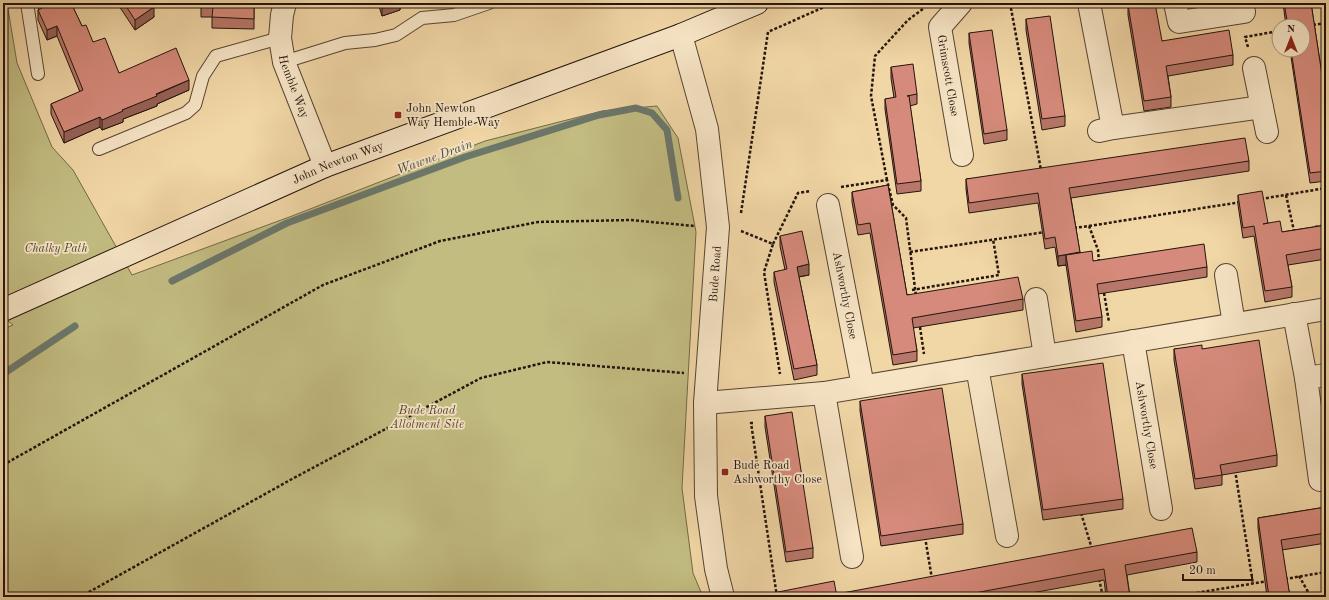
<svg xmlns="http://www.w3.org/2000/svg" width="1329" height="600" viewBox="0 0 1329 600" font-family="'Old Standard TT',serif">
<rect width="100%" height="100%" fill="#f1d6a6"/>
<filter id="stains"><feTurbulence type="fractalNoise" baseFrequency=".005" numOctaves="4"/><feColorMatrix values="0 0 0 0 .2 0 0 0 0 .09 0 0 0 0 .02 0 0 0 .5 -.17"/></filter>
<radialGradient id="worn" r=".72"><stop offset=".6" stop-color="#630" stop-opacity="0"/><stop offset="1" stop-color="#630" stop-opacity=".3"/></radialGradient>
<path fill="#c2bc81" stroke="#736847" d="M3 3H7L17 63 52 147 73 170 132 275 292 216 485 141 602 111 657 106 678 138 696 232 682 488 693 573 703 597H3V329L13 325 3 317Z"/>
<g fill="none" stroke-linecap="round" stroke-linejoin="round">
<g stroke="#6b776b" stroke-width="7">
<path d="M172 281 287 223 465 157 599 115 636 108 652 113 667 130 678 198"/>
<path d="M3 374 75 326"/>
</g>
<g stroke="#574433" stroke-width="14">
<g id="lane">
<path d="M27 3 38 74"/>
<path d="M284 62 345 43 375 40 396 35 422 18 454 15 489 3"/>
<path d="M99 149 186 113 195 105 203 76 216 56 280 38"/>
</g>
</g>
<g stroke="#574433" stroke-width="24">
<g id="street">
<path id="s1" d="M285 3 282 15 280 38 284 62 325 166"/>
<path id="s2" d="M961 3 940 27 962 155"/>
<path d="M1089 3 1113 128"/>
<path d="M1175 3 1179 22 1244 12 1242 3"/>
<path d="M681 35 707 129 718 227 705 403 706 496 716 569 723 597"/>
<path d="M1254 68 1267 132"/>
<path d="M1099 131 1113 128 1262 107"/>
<path id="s3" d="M828 205 863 386"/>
<path d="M1226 275 1234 324"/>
<path d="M1036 299 1045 356"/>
<path d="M1294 314 1306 378 1326 375"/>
<path id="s4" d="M1133 341 1161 509"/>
<path d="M977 367 1007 536"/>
<path d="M1306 378 1320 480"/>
<path d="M824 393 852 557"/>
<path d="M705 403 824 393 1326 309"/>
</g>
</g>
<g stroke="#24140d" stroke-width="24">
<g id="secondary">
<path id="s5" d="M3 310 325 166 681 35 757 3"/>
</g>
</g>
<g stroke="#24140d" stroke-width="2.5" stroke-dasharray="3 2" stroke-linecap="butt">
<path d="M1010 3 1041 170"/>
<path d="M1326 3V5"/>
<path d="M1313 25 1326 23"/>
<path d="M1248 47 1245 37 1279 31"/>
<path d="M887 180 871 96 875 56 908 20 923 9"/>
<path d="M841 187 887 180 893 205 906 218 916 296"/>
<path d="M1286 195 1294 231"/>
<path d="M1261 199 1326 188"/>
<path d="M741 213 768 32 833 3"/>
<path d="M1089 226 1241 202"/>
<path d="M1315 227 1326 225"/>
<path d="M1074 228 1089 226 1098 250 1099 262"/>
<path d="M741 231 773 244 764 272 780 374"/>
<path d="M773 244 798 193 811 191"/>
<path d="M910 252 1045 232"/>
<path d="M912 290 999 275 993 239"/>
<path d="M1104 293 1109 322"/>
<path d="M920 327 924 354"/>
<path d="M753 423H751L777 597"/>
<path d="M3 465 323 285 440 241 538 222 630 220 695 226"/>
<path d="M1235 470 1253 584"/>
<path d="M1081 513 1092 549"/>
<path d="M925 537 932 579"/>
<path d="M1299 576 1311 597"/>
<path d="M1099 579 1103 597"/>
<path d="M1285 579 1326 572"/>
<path d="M80 597 292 479 481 378 547 362 684 373"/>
<path d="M1172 597 1268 581"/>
</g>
<use href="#lane" stroke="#f6e4c5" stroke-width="12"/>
<use href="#street" stroke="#f6e4c5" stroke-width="22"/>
<use href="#secondary" stroke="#f6e4c5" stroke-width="22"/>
</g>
<g fill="#b8776a" stroke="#24140d">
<path d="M36 3H71L82 26 93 42 119 73 189 90 157 104V106L123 119V122L102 130 100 127 64 143 51 114V104L80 92 57 36 47 40 38 20V10H39Z"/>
<path d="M117 3H151L154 17 135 30Z"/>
<path d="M201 3H254V29L212 28V17H201Z"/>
<path d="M378 3H409L400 6V10L382 16Z"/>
<path d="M1283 3H1311L1326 101V181L1310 183 1290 50H1303V26H1286Z"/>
<path d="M1128 5 1162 41 1233 55V65L1168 76 1171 97V107L1144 111 1128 15Z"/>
<path d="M1026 19 1065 116V126L1042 130 1026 30Z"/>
<path d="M969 33 1007 130V140L984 144 969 43Z"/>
<path d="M891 67 917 94V104L910 106 921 181V191L897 194 885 109V99L894 98 891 78Z"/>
<path d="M1249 161V171L1071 198 1080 253 1093 261 1207 267V277L1098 294 1102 317V327L1076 332 1066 265 1058 266 1055 247 1045 249 1038 203 969 213 966 189V179Z"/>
<path d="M888 185 907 295 1023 299V310L913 328 917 351V361L893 365 870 233 858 235 852 202V192Z"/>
<path d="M1238 195 1268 223 1282 232 1326 225V259L1288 265 1292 287V297L1265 302 1254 236 1243 238 1238 205Z"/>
<path d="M780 236 809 275 799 277 817 365V375L794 380 774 282V272L785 270 780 246Z"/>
<path d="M1174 349H1202L1277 455V466L1222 475V485L1195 489 1174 360Z"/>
<path d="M1022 374 1123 499V509L1043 520 1022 384Z"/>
<path d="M860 401 963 524V534L881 546 860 411Z"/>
<path d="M765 416 813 548V558L786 562 765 427Z"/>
<path d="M1326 507V543L1282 550 1290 597H1267L1258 528V518Z"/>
<path d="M1197 552V562L1127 575 1130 597H1106L1104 580 1009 597H778V592L837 595Z"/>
</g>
<g fill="#966156" stroke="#24140d">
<path d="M391 3H409L400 6V10L382 16V6Z"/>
<path d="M154 7V17L135 30V20Z"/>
<path d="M57 26V36L47 40V30Z"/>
<path d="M189 80V90L157 104V106L123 119V122L102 130V120L122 110Z"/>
<path d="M100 117V127L64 143V132Z"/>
<path d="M1080 252V262L1066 255V265L1058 266V256Z"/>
<path d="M809 264V275L797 277V267Z"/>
</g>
<g fill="#d68a7b" stroke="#24140d">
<path d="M40 3H71L82 26 86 25 93 42 105 38 119 73 176 48 189 80 156 94 157 96 122 110 123 111 102 120 100 117 64 132 51 104 83 90 57 26 47 30 38 10 42 8Z"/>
<path d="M124 3H151L154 7 135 20Z"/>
<path d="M201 3H254V19L212 17 213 7 201 6Z"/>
<path d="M381 3H391L382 6Z"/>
<path d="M1140 3H1155L1162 41 1229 30 1233 55 1166 66 1171 97 1144 101 1128 5Z"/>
<path d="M1284 3H1311L1326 101V171L1310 173 1291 50H1303V26H1288Z"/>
<path d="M1050 16 1065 116 1042 119 1026 19Z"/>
<path d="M992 30 1007 130 984 134 969 33Z"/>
<path d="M913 64 917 94 907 96H909L921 181 897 184 885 99 896 97 891 67Z"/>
<path d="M1245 138 1249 161 1069 188 1080 252 1058 256 1055 237 1045 239 1038 193 969 203 966 179Z"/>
<path d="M888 185 907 295 1018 277 1023 299 912 318 917 351 893 355 870 223 858 225 852 192Z"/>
<path d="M1262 191 1268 223 1263 224 1280 221 1282 232 1326 225V248L1286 255 1292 287 1265 291 1254 226 1243 228 1238 195Z"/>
<path d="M802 231 809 264 797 267 817 365 794 369 774 272 787 269 780 236Z"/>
<path d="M1204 244 1207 267 1097 284 1102 317 1076 321 1066 255 1092 251 1093 261Z"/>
<path d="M1259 340 1277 455 1220 465 1222 475 1195 479 1174 349 1202 345V349Z"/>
<path d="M1103 363 1123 499 1043 510 1022 374Z"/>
<path d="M942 388 963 524 881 536 860 401Z"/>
<path d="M792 412 813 548 786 552 765 416Z"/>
<path d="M1326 507V533L1281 540 1290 597H1269L1258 518Z"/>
<path d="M1192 528 1197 552 1125 565 1130 597H1108L1104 569 953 597H837V594Z"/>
<path d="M834 581 837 597H779L778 592Z"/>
</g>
<g fill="#8f2418" stroke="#f6e4c5" stroke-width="1.5">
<rect x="394" y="111" width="8" height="8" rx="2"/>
<rect x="721" y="468" width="8" height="8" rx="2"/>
</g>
<g text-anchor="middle" stroke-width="3.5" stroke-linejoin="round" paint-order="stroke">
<g font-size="12" fill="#24140d" stroke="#f6e4c5">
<text dy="4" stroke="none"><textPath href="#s2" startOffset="81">Grimscott Close</textPath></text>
<text dy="4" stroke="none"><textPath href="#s1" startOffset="86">Hemble Way</textPath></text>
<text dy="4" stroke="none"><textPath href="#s5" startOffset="366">John Newton Way</textPath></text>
<text transform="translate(715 274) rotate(-86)" y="4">Bude Road</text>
<text dy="4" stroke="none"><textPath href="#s3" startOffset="92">Ashworthy Close</textPath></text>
<text dy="4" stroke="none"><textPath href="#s4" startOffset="85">Ashworthy Close</textPath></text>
</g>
<g font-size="12" fill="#24140d" stroke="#f6e4c5" text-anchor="start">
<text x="406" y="112">John Newton<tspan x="406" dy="14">Way Hemble Way</tspan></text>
<text x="733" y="469">Bude Road<tspan x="733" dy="14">Ashworthy Close</tspan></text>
</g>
<g font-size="12" font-style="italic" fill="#534630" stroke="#f6e4c5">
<text x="56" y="252">Chalky Path</text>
<text x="427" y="414">Bude Road<tspan x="427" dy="14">Allotment Site</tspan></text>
</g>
<g font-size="13" font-style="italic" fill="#4e4e44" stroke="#f6e4c5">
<text transform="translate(434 156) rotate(-20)" y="5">Wawne Drain</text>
</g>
</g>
<rect width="1329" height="600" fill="none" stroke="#f1d6a6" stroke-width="16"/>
<rect x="4" y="4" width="1321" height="592" fill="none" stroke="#24140d" stroke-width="2"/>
<rect x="8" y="8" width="1313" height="584" fill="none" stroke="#24140d"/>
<g transform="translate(1291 38)"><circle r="19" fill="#f6e4c5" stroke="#a2917b"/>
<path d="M0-3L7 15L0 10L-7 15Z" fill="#8f2418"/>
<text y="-6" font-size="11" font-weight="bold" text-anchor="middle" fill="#24140d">N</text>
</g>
<path d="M1183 574v6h69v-6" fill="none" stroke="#24140d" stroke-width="2"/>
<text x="1189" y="574" font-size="12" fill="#24140d" stroke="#f6e4c5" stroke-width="3" paint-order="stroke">20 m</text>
<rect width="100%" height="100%" filter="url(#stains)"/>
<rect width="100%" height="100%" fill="url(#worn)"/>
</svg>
